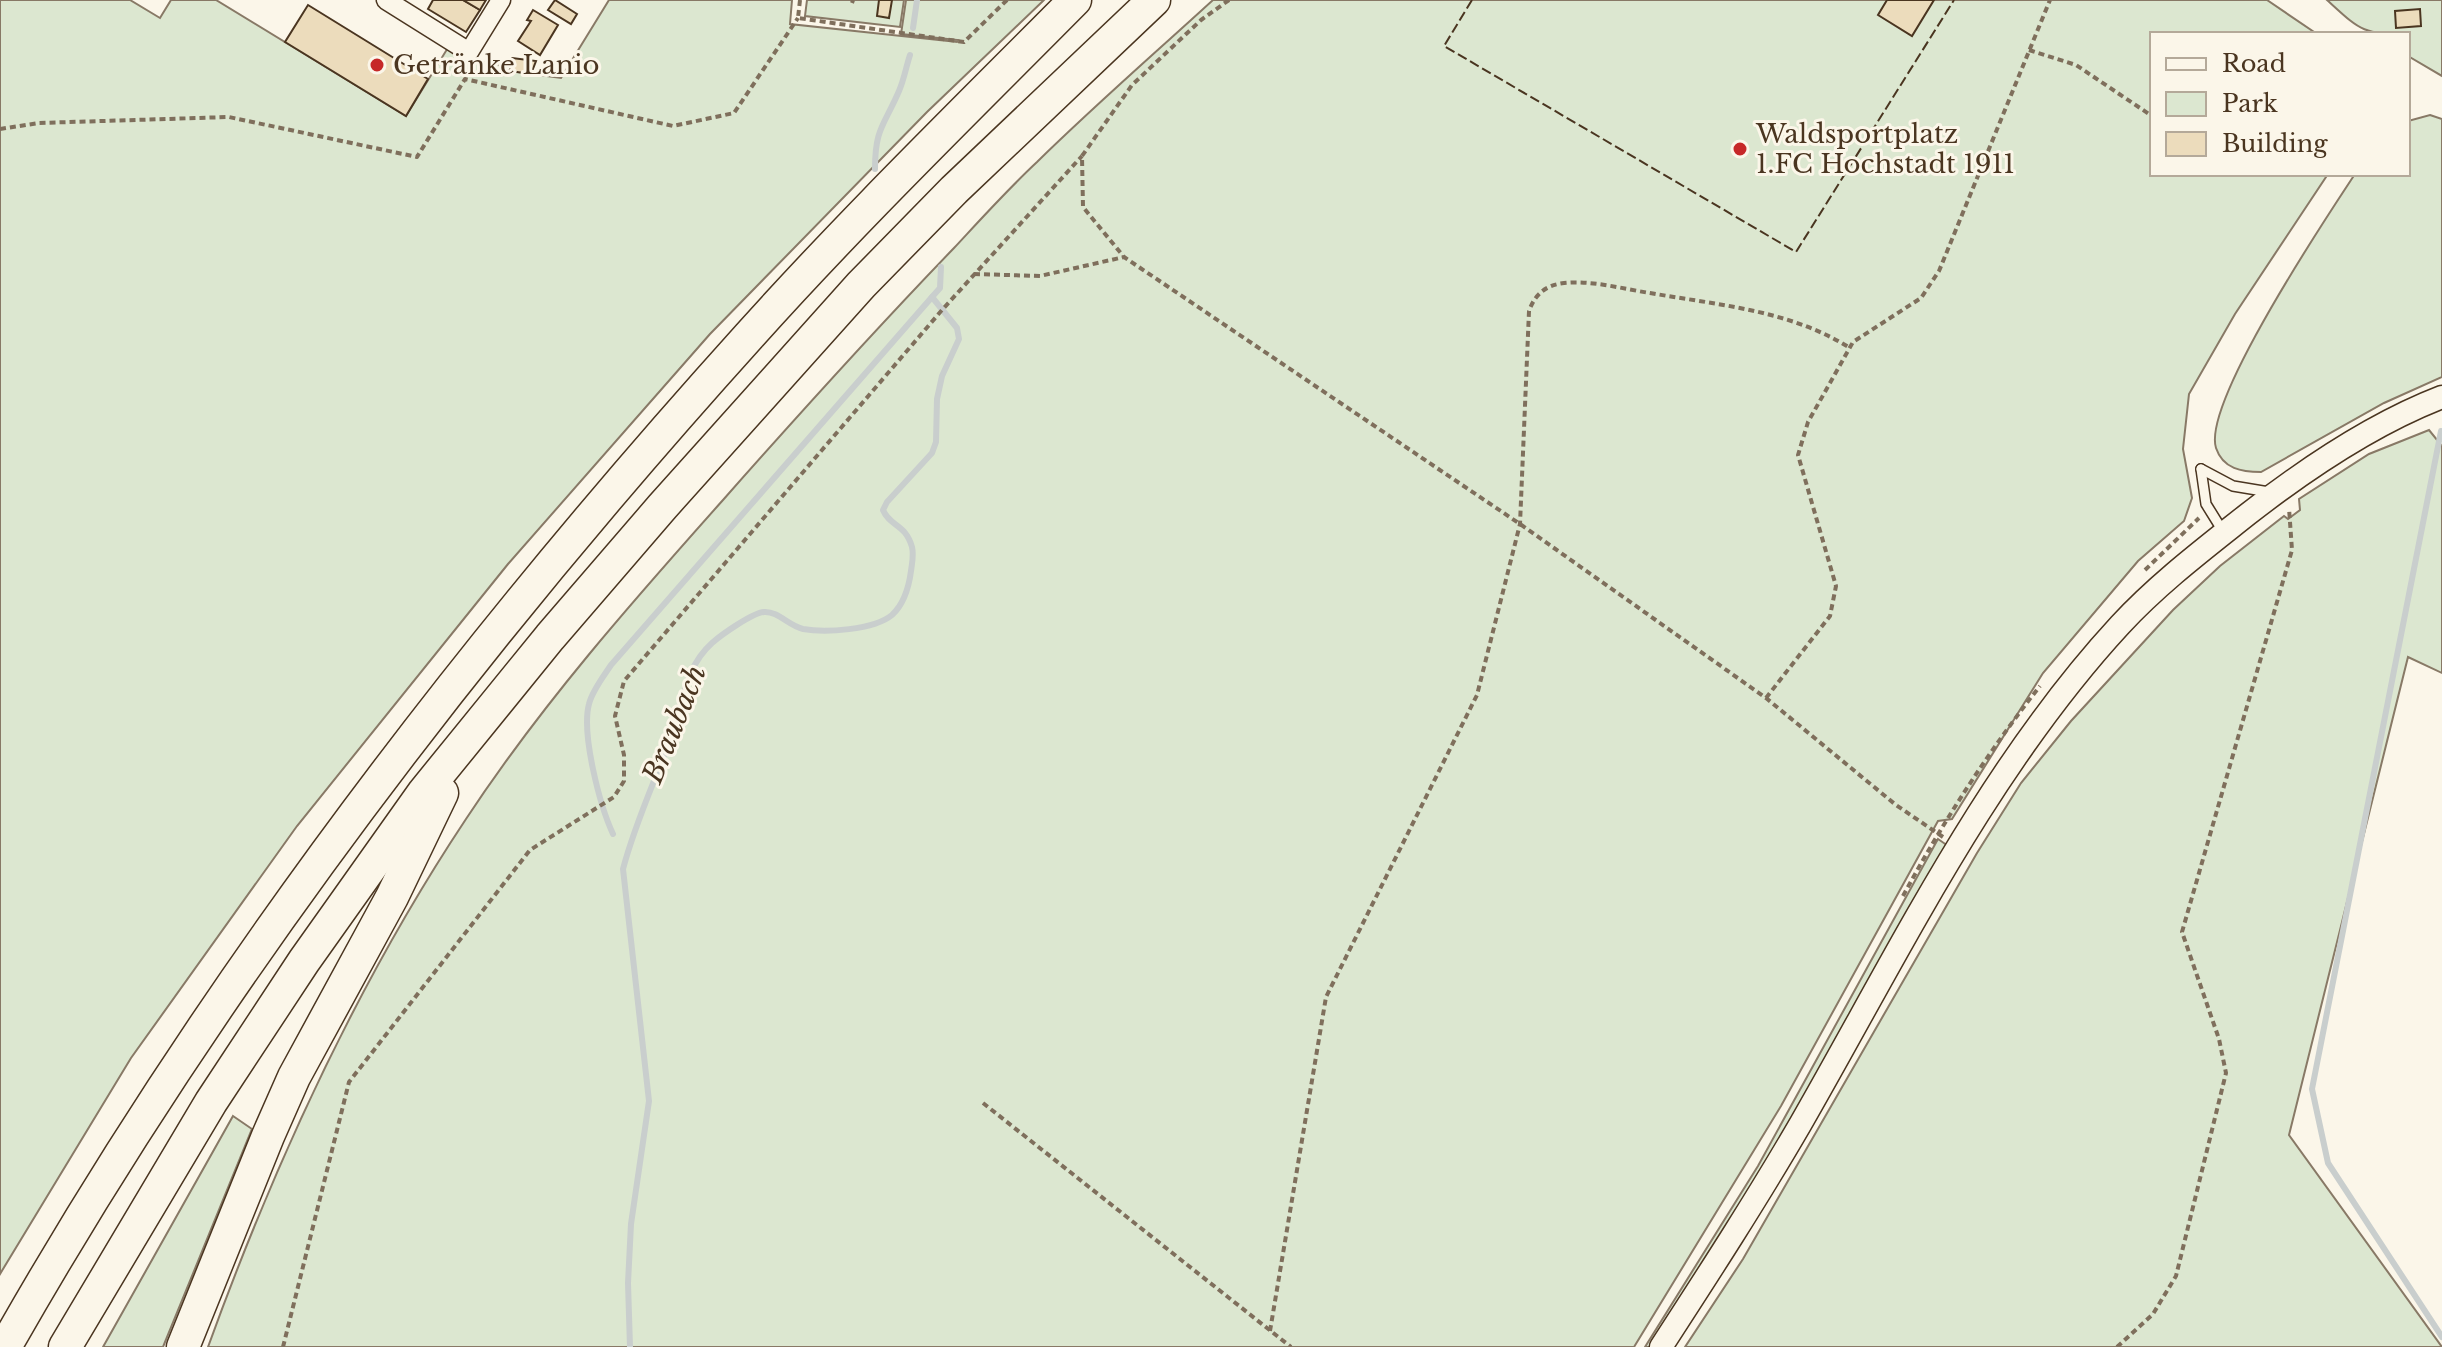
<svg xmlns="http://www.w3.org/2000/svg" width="2442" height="1347" viewBox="0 0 2442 1347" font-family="'Libre Baskerville',serif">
<rect width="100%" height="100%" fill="#fbf6e9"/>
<g fill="#dce7d0" stroke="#887966" stroke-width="2">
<path d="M0 0H130L160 18 171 0H216L406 116 449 46 482 66 488 59 509 71 561 78 609 0H792L790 24 957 42 958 40 901 34 906 0H1044L927 112 710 334 508 564 297 826 131 1058 0 1274Z"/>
<path d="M807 0H904L900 27 805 16Z"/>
<path d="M1213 0H2267L2317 34H2152V174H2328L2235 314 2189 394 2183 449 2192 498 2184 521 2138 561 2043 673 1952 819 1938 821 1781 1106 1634 1347H208C275 1162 357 983 466 819 541 705 632 602 723 500 799 414 875 330 954 248 981 219 1008 189 1037 162 1094 106 1154 54 1213 0Z"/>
<path d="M2327 0H2442V76L2408 56V34C2362 34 2361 31 2327 0Z"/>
<path d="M2430 115 2442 119V377L2384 403 2261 472C2242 472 2223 469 2216 448 2202 403 2326 218 2355 174H2408V121Z"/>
<path d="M2429 430 2442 446V673L2408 657 2289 1135 2442 1347H1685L1743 1259 1977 853 2021 783 2071 721 2173 610 2220 566 2284 516 2288 519 2300 510 2299 499 2369 454Z"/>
<path d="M1938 839 1951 848 1729 1229 1653 1347H1645L1758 1166Z"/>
<path d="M233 1116 252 1129 163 1347H103Z"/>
</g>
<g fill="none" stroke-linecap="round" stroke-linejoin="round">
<g stroke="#c9cecd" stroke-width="6">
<path d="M913 28 917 0"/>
<path d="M875 169C875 128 884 126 899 91 904 80 906 67 910 55"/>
<path d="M2441 431 2312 1089 2328 1163 2442 1337"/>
<path d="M613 834C600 806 581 734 589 704 592 691 603 677 611 665L932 297"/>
<path d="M630 1347 628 1283 631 1224 649 1101 623 869C635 823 655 781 671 737 683 704 684 668 712 643 721 635 752 613 764 612 778 611 789 626 803 629 825 633 874 630 892 615 904 604 909 586 911 571 912 563 914 555 912 547 905 523 890 527 883 510L887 502 932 453 936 442 937 399 942 376 959 339 957 328 932 297 940 288 941 267"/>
</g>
</g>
<g fill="#ecdcbc" stroke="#4a3520" stroke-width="2">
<path d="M433 0H463L480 10 466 32 428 9Z"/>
<path d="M463 0H486L480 10Z"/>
<path d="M555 0 577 14 571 24 548 10Z"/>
<path d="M879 0H892L889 18 877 16Z"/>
<path d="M1887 0H1934L1912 36 1878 15Z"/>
<path d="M308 5 428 79 406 116 285 42Z"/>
<path d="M2420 9 2421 26 2396 28 2395 11Z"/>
<path d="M533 10 558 25 540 55 518 41 531 21 527 20Z"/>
<path d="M512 58 536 61 531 74 510 71Z"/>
</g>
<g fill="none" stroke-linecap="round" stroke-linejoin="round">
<g stroke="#4a3520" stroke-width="12">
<g id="service">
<path d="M2201 469 2233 486 2269 492"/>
<path d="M2201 469 2206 504 2224 533"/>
</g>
</g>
<g stroke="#4a3520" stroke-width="21">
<path id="minor" d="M386 0 469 52 501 0"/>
</g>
<g stroke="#4a3520" stroke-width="25">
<path id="tertiary" d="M1661 1347C1709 1273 1757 1199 1801 1123 1898 954 1987 769 2120 625 2159 583 2204 549 2248 514 2307 468 2372 424 2442 397"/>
</g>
<g stroke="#4a3520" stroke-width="35">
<g id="motorway">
<path d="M5 1347C210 986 471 644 749 336 853 220 965 111 1075 0"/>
<path d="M65 1347 211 1102 304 961 424 792 550 637 662 507 861 285 954 190 1154 0"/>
<path d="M183 1347 268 1136 294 1077 392 897 442 793"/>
</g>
</g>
<g stroke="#7f6f5c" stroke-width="4" stroke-dasharray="6 4" stroke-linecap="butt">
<path d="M800 0 798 18 964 42 1007 0"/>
<path d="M1229 0 1201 20 1132 85 1082 156 1083 207 1124 257 1520 524 1766 698 1896 805 1943 837"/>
<path d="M852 3 853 0"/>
<path d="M2029 50 2076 65 2152 116"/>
<path d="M0 129 39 123 229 117 417 157 465 79 673 126 734 113 798 18"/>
<path d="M974 274 1040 276 1124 257"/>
<path d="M2145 570 2199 518"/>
<path d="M1766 698 1830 616 1836 586 1798 455 1808 422 1853 342 1921 298 1939 271 2050 0"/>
<path d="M1903 896C1943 822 1988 752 2040 686"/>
<path d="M983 1103 1291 1347"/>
<path d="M1270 1331 1326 997 1477 695 1520 524 1529 311C1535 294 1546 285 1564 283 1592 280 1623 289 1650 293 1718 305 1790 310 1850 348"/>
<path d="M283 1347 349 1082 530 850 614 797 624 781V755L615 716 624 681 942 310 1082 156"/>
<path d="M2117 1347 2153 1314 2176 1276 2226 1073 2219 1039 2182 932 2292 550 2289 508"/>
</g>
<use href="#service" stroke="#fbf6e9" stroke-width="9"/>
<use href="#minor" stroke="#fbf6e9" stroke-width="18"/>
<use href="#tertiary" stroke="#fbf6e9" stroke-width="22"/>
<use href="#motorway" stroke="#fbf6e9" stroke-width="32"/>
<path stroke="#4a3520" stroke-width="2" stroke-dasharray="10 4" stroke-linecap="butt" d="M1472 0 1444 46 1796 252 1954 0"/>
</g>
<g fill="#c62828" stroke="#fbf6e9" stroke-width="3">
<circle cx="377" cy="65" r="8"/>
<circle cx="1740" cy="149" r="8"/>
</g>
<g text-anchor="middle" stroke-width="6" stroke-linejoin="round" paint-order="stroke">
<g font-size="26" fill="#4a3520" stroke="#fbf6e9" text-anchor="start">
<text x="393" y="74">Getränke Lanio</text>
<text x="1756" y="143">Waldsportplatz<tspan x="1756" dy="30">1.FC Hochstadt 1911</tspan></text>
</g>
<g font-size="28" font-style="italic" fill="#4a3520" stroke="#fbf6e9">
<text transform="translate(674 724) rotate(-68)" y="10">Braubach</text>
</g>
</g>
<rect x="2150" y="32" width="260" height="144" fill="#fbf6e9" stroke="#b4a999" stroke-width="2"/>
<rect x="2166" y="58" width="40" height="12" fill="#fbf6e9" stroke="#b4a999" stroke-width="2"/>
<text x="2222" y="72" font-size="24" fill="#4a3520">Road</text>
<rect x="2166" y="92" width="40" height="24" fill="#dce7d0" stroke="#b4a999" stroke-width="2"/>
<text x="2222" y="112" font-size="24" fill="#4a3520">Park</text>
<rect x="2166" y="132" width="40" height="24" fill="#ecdcbc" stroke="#b4a999" stroke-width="2"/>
<text x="2222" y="152" font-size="24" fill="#4a3520">Building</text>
</svg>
